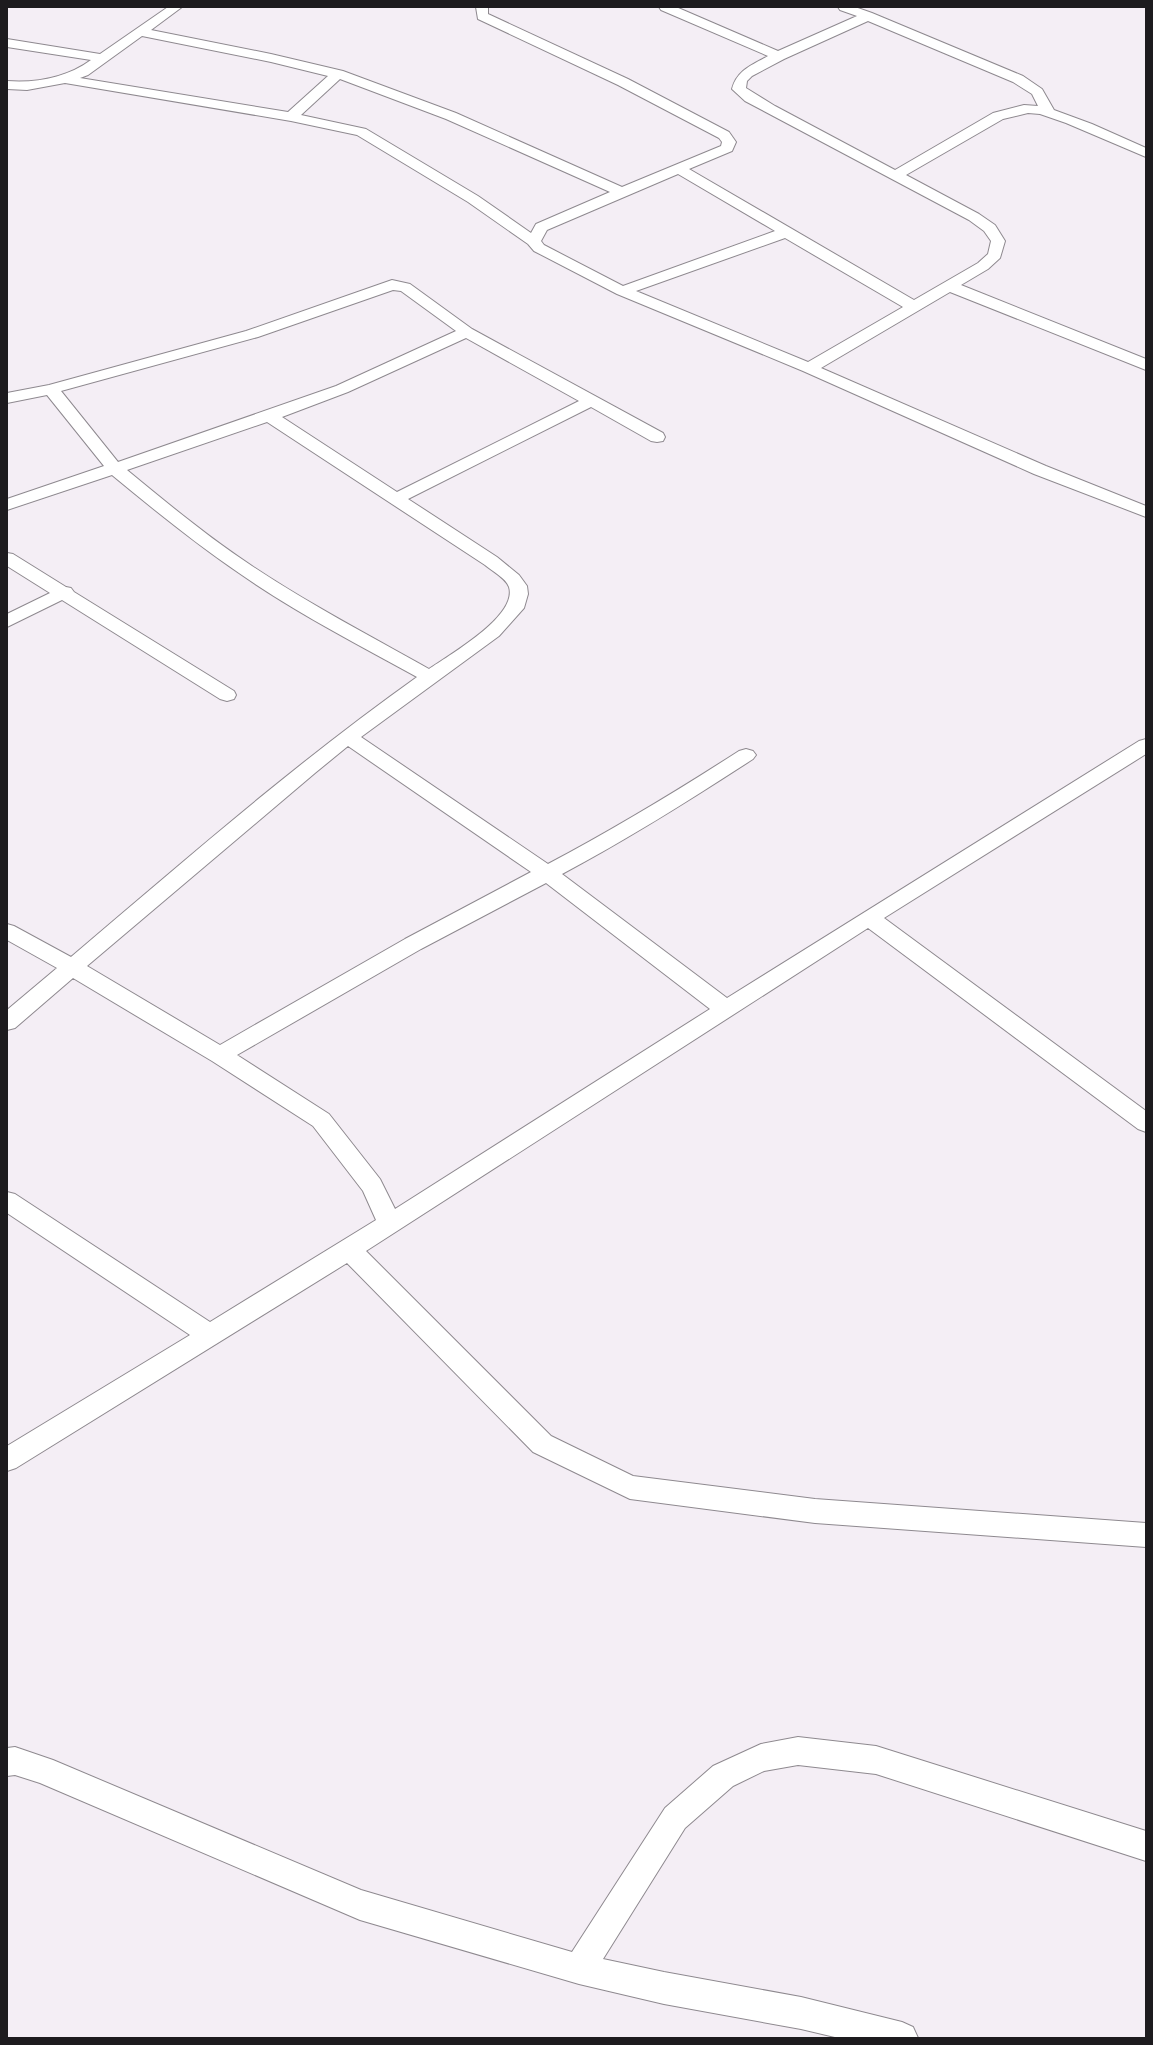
<svg xmlns="http://www.w3.org/2000/svg" width="1153" height="2045" viewBox="0 0 1153 2045" font-family="'PT Sans',sans-serif">
<rect width="100%" height="100%" fill="#f4eef5"/>
<g fill="none" stroke-linecap="round" stroke-linejoin="round">
<g stroke="#8e898f" stroke-width="2">
<g id="street">
<path d="M168 7H182L151 30 271 54 343 71 456 113 622 187 721 146 722 142 719 138 618 85 478 19 476 7H488V14L628 79 729 132 736 142 732 151 689 169 914 300 978 263 988 254 991 241 984 231 969 220 745 101 732 89C737 70 752 65 768 56L661 10 659 7H676L778 51 857 16 840 10 838 7H855L872 13 1023 76 1042 89 1054 110 1092 124 1146 148V157L1066 123 1040 114 1028 113 1003 119 906 175 979 214 995 225 1005 241 1000 258 988 269 961 285 1146 359V370L950 292 821 368 1046 466 1146 506V517L1034 474 803 371 617 294 534 251 528 244 468 202 357 135 291 121 65 83 27 90 7 89V81C37 83 66 78 91 60L7 47V39L100 54ZM868 21 1013 82 1032 94 1038 106 1024 105 993 113 895 170 775 106 746 88 747 81 752 76 784 59ZM142 36 271 62 328 76 288 112 80 78 88 75ZM340 79 446 119 610 192 536 224 531 233 478 196 366 129 301 115ZM678 174 775 231 623 286 544 245 541 241 547 230ZM785 238 903 307 808 362 636 291Z"/>
<path d="M392 280 410 284 472 329 663 433 665 437 663 441 657 442 651 441 591 407 408 499 497 557 519 575 527 586 528 594 524 608 499 636 361 737 548 864C614 829 677 791 739 751L746 749 753 751 756 755 753 759C690 800 628 839 562 874L727 998 1139 741 1146 739V754L884 918 1146 1111V1132L1138 1129 868 928 366 1251 551 1436 633 1476 815 1499 1146 1523V1547L815 1523 630 1499 533 1452 347 1263 16 1468 7 1471V1446L190 1335 7 1213V1192L15 1194 210 1322 376 1220 363 1191 313 1126 212 1061 73 978 15 1028 7 1030V1010L57 968 7 940V924L14 926 71 957C184 861 296 763 417 677 357 644 295 612 239 573 195 543 153 509 112 475L7 510V499L104 466 47 395 7 403V393L49 385 246 331ZM393 290 401 291 456 331 336 386 118 462 61 391 258 337ZM466 338 579 401 397 492 282 417 348 392ZM267 422 485 565C492 571 506 578 509 587 518 616 449 655 429 669 370 636 309 604 252 566 208 537 167 503 127 470ZM348 746 531 872 405 939 220 1045 87 966 315 773ZM546 883 710 1009 395 1209 380 1179 329 1114 237 1055 421 949Z"/>
<path d="M7 553 13 554 66 587 71 588 74 592 234 691 236 695 234 699 227 701 220 699 62 600 7 627V614L50 593 7 566Z"/>
<path d="M798 1737 876 1746 1146 1831V1861L876 1774 798 1765 764 1771 733 1786 685 1828 603 1959 664 1972 801 1997 902 2022 913 2027 918 2038H839L801 2029 664 2004 579 1984 360 1920 40 1783 15 1775 7 1776V1748L15 1747 53 1760 361 1890 572 1952 665 1808 713 1766 761 1744Z"/>
</g>
</g>
<use href="#street" fill="#fff" fill-rule="evenodd"/>
</g>
<rect width="1153" height="2045" fill="none" stroke="#1d1b1e" stroke-width="16"/>
</svg>
